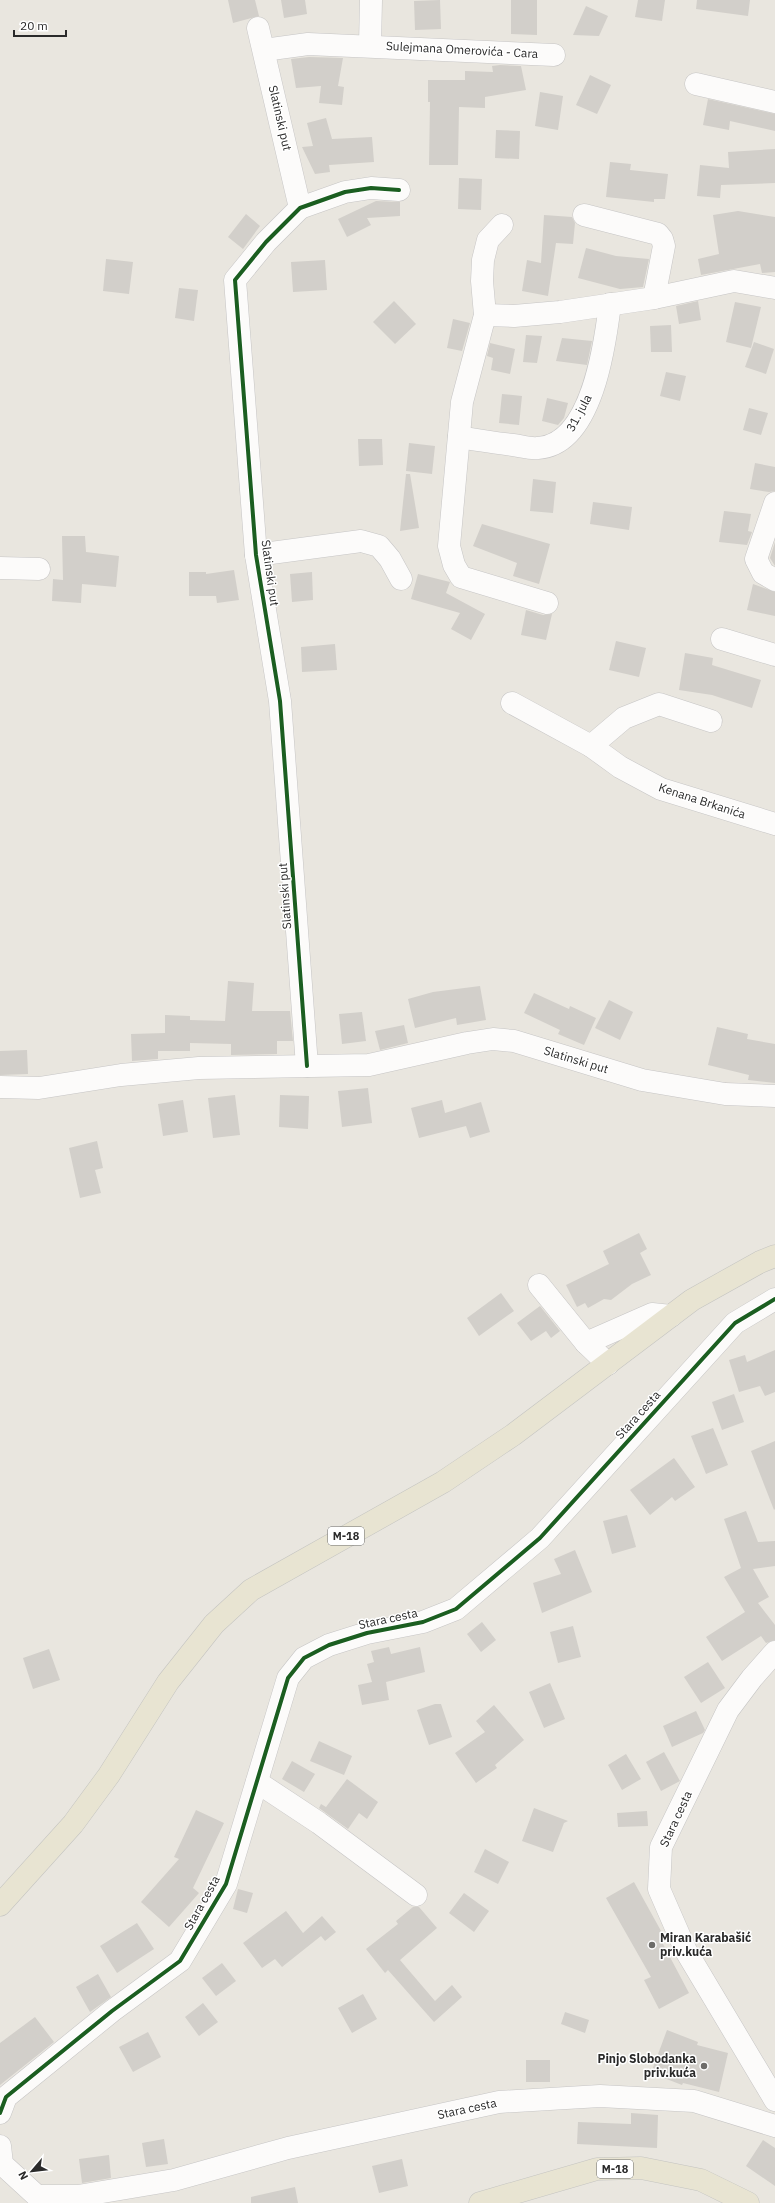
<svg xmlns="http://www.w3.org/2000/svg" width="775" height="2203" viewBox="0 0 775 2203" font-family="'IBM Plex Sans',sans-serif">
<rect width="100%" height="100%" fill="#e9e6df"/>
<g fill="#d2cfca">
<path d="M228 0H255L259 16 233 23Z"/>
<path d="M281 0H305L307 14 284 18Z"/>
<path d="M440 0 441 29 415 30 414 1Z"/>
<path d="M511 0H537V35L511 34Z"/>
<path d="M638 0H665L662 21 635 17Z"/>
<path d="M697 0H750L748 16 696 9Z"/>
<path d="M586 6 608 16 599 36 573 35Z"/>
<path d="M309 57 343 58 338 86 344 87 342 105 319 103 321 86 296 88 291 59Z"/>
<path d="M500 65 521 66 526 90 485 97V108L459 107 458 165H429L430 102H428V80H465V71L493 72 492 66Z"/>
<path d="M590 75 611 85 597 114 576 105Z"/>
<path d="M540 92 563 96 558 130 535 126Z"/>
<path d="M708 99 775 114V131L730 121 729 130 703 125Z"/>
<path d="M326 118 332 139 372 137 374 162 329 165 330 172 315 174 302 147 313 146 307 123Z"/>
<path d="M496 130 520 131 519 159 495 158Z"/>
<path d="M775 149V183L721 185 720 198 697 196 700 165 729 168 728 152Z"/>
<path d="M610 162 631 164 630 170 668 174 665 199H654V202L606 197Z"/>
<path d="M459 178 482 179 481 210 458 209Z"/>
<path d="M376 201 400 202V216L367 218 371 225 347 237 338 219Z"/>
<path d="M738 211 775 217V272L762 273 760 264 701 275 698 259 719 254 713 215Z"/>
<path d="M246 214 260 226 243 249 228 237Z"/>
<path d="M544 215 572 217 575 223 573 244 556 243 548 296 522 291 527 260 541 263Z"/>
<path d="M586 248 616 256 649 259 643 287 620 289 578 278Z"/>
<path d="M106 259 133 262 129 294 103 291Z"/>
<path d="M325 260 327 290 293 292 291 262Z"/>
<path d="M179 288 198 290 194 321 175 318Z"/>
<path d="M394 301 416 324 395 344 373 322Z"/>
<path d="M698 301 701 320 679 324 676 306Z"/>
<path d="M735 302 761 307 751 348 726 342Z"/>
<path d="M453 319 470 323 462 351 447 348Z"/>
<path d="M671 325 672 352H651L650 326Z"/>
<path d="M526 335 542 336 537 363 523 362Z"/>
<path d="M562 338 592 341 587 365 556 361Z"/>
<path d="M754 342 774 349 766 374 745 367Z"/>
<path d="M490 343 515 349 510 374 491 370 493 358 487 356Z"/>
<path d="M666 372 686 376 680 401 660 396Z"/>
<path d="M502 394 522 396 519 425 499 423Z"/>
<path d="M547 398 568 403 564 418 558 425 542 421Z"/>
<path d="M749 408 768 413 761 435 743 430Z"/>
<path d="M358 439H382L383 465 359 466Z"/>
<path d="M409 443 435 446 432 474 406 471Z"/>
<path d="M755 463 775 467V491L769 492 750 489Z"/>
<path d="M406 474H410L419 528 400 531Z"/>
<path d="M533 479 556 482 553 513 530 511Z"/>
<path d="M593 502 632 507 629 530 590 524Z"/>
<path d="M724 511 751 514 748 531 752 532 747 545 719 542Z"/>
<path d="M482 524 550 544 539 584 513 576 517 563 473 546Z"/>
<path d="M62 536H85L86 552 119 556 116 587 82 584 81 603 52 601 53 579 63 580Z"/>
<path d="M775 542V566L770 558Z"/>
<path d="M234 570 239 600 217 603 216 596H189V572H206V574Z"/>
<path d="M312 572 313 600 292 602 290 574Z"/>
<path d="M418 574 450 582 446 593 485 614 471 640 451 629 460 613 411 599Z"/>
<path d="M753 584 775 592V616L747 610Z"/>
<path d="M526 610 543 615 552 614 546 640 521 635Z"/>
<path d="M616 641 646 648 639 677 609 670Z"/>
<path d="M335 644 337 670 302 672 301 647Z"/>
<path d="M685 653 713 658 712 665 761 680 752 708 712 695 679 690Z"/>
<path d="M228 981 254 983 252 1011H290L293 1041H277V1054L231 1055V1044L190 1043V1051H158V1059L132 1061 131 1034 165 1033V1015L190 1016V1020L225 1021Z"/>
<path d="M480 986 486 1020 457 1025 456 1018 415 1028 408 999 433 992Z"/>
<path d="M534 993 569 1009 570 1006 596 1018 584 1045 558 1034 560 1030 524 1013Z"/>
<path d="M609 1000 633 1012 620 1040 595 1028Z"/>
<path d="M362 1012 366 1041 342 1044 339 1014Z"/>
<path d="M404 1025 408 1043 380 1050 375 1031Z"/>
<path d="M717 1027 748 1034 747 1039 775 1044V1083L748 1080 749 1075 708 1065Z"/>
<path d="M27 1050 28 1074 0 1075V1051Z"/>
<path d="M368 1088 372 1123 342 1127 338 1091Z"/>
<path d="M235 1095 240 1135 213 1138 208 1098Z"/>
<path d="M280 1095 309 1096 308 1129 279 1127Z"/>
<path d="M183 1100 188 1132 163 1136 158 1104Z"/>
<path d="M442 1100 445 1113 481 1102 490 1132 470 1138 466 1126 419 1138 411 1108Z"/>
<path d="M97 1141 103 1168 95 1170 101 1193 80 1198 69 1148Z"/>
<path d="M639 1233 647 1249 640 1253 651 1275 632 1284 611 1300 604 1299 588 1308 585 1303 577 1307 566 1285 609 1264 603 1251Z"/>
<path d="M501 1293 514 1311 479 1336 467 1318Z"/>
<path d="M540 1306 560 1331 551 1338 546 1331 531 1341 517 1323Z"/>
<path d="M775 1350V1392L765 1396 760 1386 739 1392 729 1360 745 1355 747 1362Z"/>
<path d="M734 1394 744 1422 722 1430 712 1402Z"/>
<path d="M713 1428 728 1465 706 1474 691 1436Z"/>
<path d="M775 1441V1509L774 1510 751 1451Z"/>
<path d="M674 1458 695 1487 675 1501 672 1497 650 1515 630 1490Z"/>
<path d="M746 1511 758 1542 775 1541V1566L753 1569 769 1597 758 1603 775 1625V1640L766 1643 761 1636 722 1661 706 1637 745 1612 724 1577 741 1568 724 1519Z"/>
<path d="M627 1515 636 1547 612 1554 603 1521Z"/>
<path d="M575 1550 592 1592 542 1613 533 1583 561 1574 554 1559Z"/>
<path d="M482 1622 496 1640 481 1652 467 1634Z"/>
<path d="M573 1626 581 1657 558 1663 550 1632Z"/>
<path d="M389 1647 391 1654 420 1647 425 1672 386 1682 389 1700 362 1705 358 1685 372 1682 367 1664 374 1662 371 1651Z"/>
<path d="M49 1649 60 1680 33 1689 23 1658Z"/>
<path d="M708 1662 725 1688 701 1703 684 1677Z"/>
<path d="M550 1683 565 1719 544 1728 529 1692Z"/>
<path d="M435 1704H441L452 1737 429 1745 417 1710Z"/>
<path d="M494 1705 524 1740 495 1765 497 1768 476 1783 455 1753 485 1732 476 1721Z"/>
<path d="M696 1711 705 1730 703 1733 672 1747 663 1726Z"/>
<path d="M319 1741 352 1756 344 1775 310 1761Z"/>
<path d="M664 1752 680 1781 661 1791 646 1762Z"/>
<path d="M626 1754 641 1779 622 1790 608 1765Z"/>
<path d="M292 1761 315 1774 304 1792 282 1779Z"/>
<path d="M347 1779 378 1802 367 1819 359 1813 348 1829 319 1808 321 1804 326 1807Z"/>
<path d="M534 1808 568 1821 564 1823 553 1852 522 1841Z"/>
<path d="M196 1810 224 1823 193 1888 199 1893 169 1927 141 1902 179 1859 174 1857Z"/>
<path d="M647 1811 648 1826 618 1827 617 1813Z"/>
<path d="M485 1849 509 1862 498 1884 474 1872Z"/>
<path d="M634 1882 666 1940 662 1942 689 1993 659 2009 644 1980 651 1977 606 1898Z"/>
<path d="M238 1889 253 1893 247 1913 233 1909Z"/>
<path d="M464 1893 489 1911 474 1932 449 1913Z"/>
<path d="M413 1907H419L437 1928 400 1960 435 2001 452 1985 462 1997 434 2022 388 1970 385 1973 366 1949 398 1924 396 1921Z"/>
<path d="M286 1911 303 1933 322 1916 336 1932 325 1941 321 1936 282 1967 275 1959 262 1968 243 1943Z"/>
<path d="M137 1923 154 1949 117 1973 100 1946Z"/>
<path d="M222 1963 236 1981 216 1996 202 1978Z"/>
<path d="M98 1974 111 1997 90 2012 76 1987Z"/>
<path d="M363 1994 377 2019 352 2033 338 2008Z"/>
<path d="M203 2003 218 2022 199 2036 185 2017Z"/>
<path d="M565 2012 589 2020 585 2033 561 2024Z"/>
<path d="M35 2017 54 2042 0 2085V2043Z"/>
<path d="M667 2030 698 2042 697 2045 728 2053 719 2092 683 2083 682 2085 651 2073Z"/>
<path d="M148 2032 161 2057 133 2072 119 2047Z"/>
<rect x="526" y="2060" width="24" height="22"/>
<path d="M631 2113 658 2115 657 2148 577 2144 578 2122 631 2124Z"/>
<path d="M164 2139 168 2164 146 2167 142 2143Z"/>
<path d="M763 2140 775 2148V2186L746 2166Z"/>
<path d="M109 2155 111 2178 82 2183 79 2159Z"/>
<path d="M402 2159 408 2186 379 2193 372 2166Z"/>
<path d="M295 2187 298 2203H251V2197Z"/>
</g>
<g fill="none" stroke-linecap="round" stroke-linejoin="round">
<g stroke="#c6c5c5" stroke-width="23">
<g id="minor">
<path d="M258 28 300 208"/>
<path d="M370 45 371 0"/>
<path d="M264 50 308 44 554 55"/>
<path d="M696 84 775 102"/>
<path d="M584 215 658 234 662 239 664 246 654 298"/>
<path d="M502 225 488 240 483 260 482 281 485 315 462 402 449 546 454 565 461 577 547 603"/>
<path d="M485 315 514 316 560 312 654 298 734 281 775 288"/>
<path d="M459 437C477 440 495 443 513 445 521 446 530 449 538 448 592 445 605 345 610 304"/>
<path d="M775 503 756 559 763 573 775 580"/>
<path d="M256 555 361 541 379 546 390 559 401 579"/>
<path d="M0 568 39 569"/>
<path d="M722 639 775 655"/>
<path d="M512 703 591 746 620 767 661 789 775 824"/>
<path d="M591 746 624 718 659 704 711 721"/>
<path d="M307 1066 280 701 256 555 235 280 266 242 300 208 345 192 371 188 399 190"/>
<path d="M0 1087 39 1088 121 1075 199 1068 369 1065 467 1043 493 1039 514 1041 642 1080 725 1094 775 1096"/>
<path d="M539 1285 586 1343 608 1364"/>
<path d="M586 1343 652 1314 671 1316"/>
<path d="M775 1652 752 1678 728 1710 661 1847 659 1889 686 1951 775 2100"/>
<path d="M257 1782 319 1823 416 1895"/>
<path d="M0 2113 6 2097 112 2011 180 1961 226 1884 288 1678 304 1658 329 1645 367 1633 423 1622 456 1609 540 1538 735 1323 775 1299"/>
<path d="M0 2146 2 2164 37 2196H78L174 2180 288 2148 499 2102 600 2096 694 2101 775 2126"/>
</g>
</g>
<g stroke="#c4c4c1" stroke-width="23">
<g id="major">
<path d="M0 1905 73 1824 109 1775 168 1682 214 1624 251 1590 443 1482 513 1435 692 1300 760 1262 775 1256"/>
<path d="M480 2203 597 2169 641 2168 701 2180 748 2203"/>
</g>
</g>
<use href="#minor" stroke="#fcfbfa" stroke-width="22"/>
<use href="#major" stroke="#e8e4d2" stroke-width="22"/>
<g stroke="#fff" stroke-width="6">
<g id="cycleway">
<path d="M307 1066 280 701 256 555 235 280 266 242 300 208 345 192 371 188 399 190"/>
<path d="M0 2113 6 2097 112 2011 180 1961 226 1884 288 1678 304 1658 329 1645 367 1633 423 1622 456 1609 540 1538 735 1323 775 1299"/>
</g>
</g>
<use href="#cycleway" stroke="#1b5e20" stroke-width="4"/>
</g>
<g fill="#6d6c69" stroke="#fff" stroke-width="1.5">
<circle cx="652" cy="1945" r="4"/>
<circle cx="704" cy="2066" r="4"/>
</g>
<g text-anchor="middle" stroke-width="3" stroke-linejoin="round" paint-order="stroke">
<g fill="#fff" stroke="#6a6a6a" stroke-width="1">
<rect x="328" y="1527" width="36" height="18" rx="3"/>
<rect x="597" y="2160" width="36" height="18" rx="3"/>
</g>
<g font-size="11" font-weight="bold" fill="#2a2a2a">
<text x="346" y="1540">M-18</text>
<text x="615" y="2173">M-18</text>
</g>
<g font-size="12" fill="#2a2a2a" stroke="#fff">
<text transform="translate(462 50) rotate(3)" y="4">Sulejmana Omerovića - Cara</text>
<text transform="translate(280 118) rotate(77)" y="4">Slatinski put</text>
<text transform="translate(579 413) rotate(-62)" y="4">31. jula</text>
<text transform="translate(270 573) rotate(82)" y="4">Slatinski put</text>
<text transform="translate(702 801) rotate(18)" y="4">Kenana Brkanića</text>
<text transform="translate(285 896) rotate(-94)" y="4">Slatinski put</text>
<text transform="translate(576 1060) rotate(17)" y="4">Slatinski put</text>
<text transform="translate(638 1415) rotate(-48)" y="4">Stara cesta</text>
<text transform="translate(388 1619) rotate(-12)" y="4">Stara cesta</text>
<text transform="translate(676 1819) rotate(-65)" y="4">Stara cesta</text>
<text transform="translate(202 1903) rotate(-61)" y="4">Stara cesta</text>
<text transform="translate(467 2109) rotate(-12)" y="4">Stara cesta</text>
</g>
<g font-size="12" font-weight="bold" fill="#2a2a2a" stroke="#fff" text-anchor="start">
<text x="660" y="1942">Miran Karabašić<tspan x="660" dy="14">priv.kuća</tspan></text>
<text x="696" y="2063" text-anchor="end">Pinjo Slobodanka<tspan x="696" dy="14">priv.kuća</tspan></text>
</g>
</g>
<g transform="translate(32 2171) rotate(242)" stroke="#ffffff" stroke-width="3" paint-order="stroke">
<path d="M0-3L7 15L0 10L-7 15Z" fill="#2a2a2a"/>
<text y="-6" font-size="11" font-weight="bold" text-anchor="middle" fill="#2a2a2a">N</text>
</g>
<path d="M14 30v6h52v-6" fill="none" stroke="#2a2a2a" stroke-width="2"/>
<text x="20" y="30" font-size="12" fill="#2a2a2a" stroke="#ffffff" stroke-width="3" paint-order="stroke">20 m</text>
</svg>
